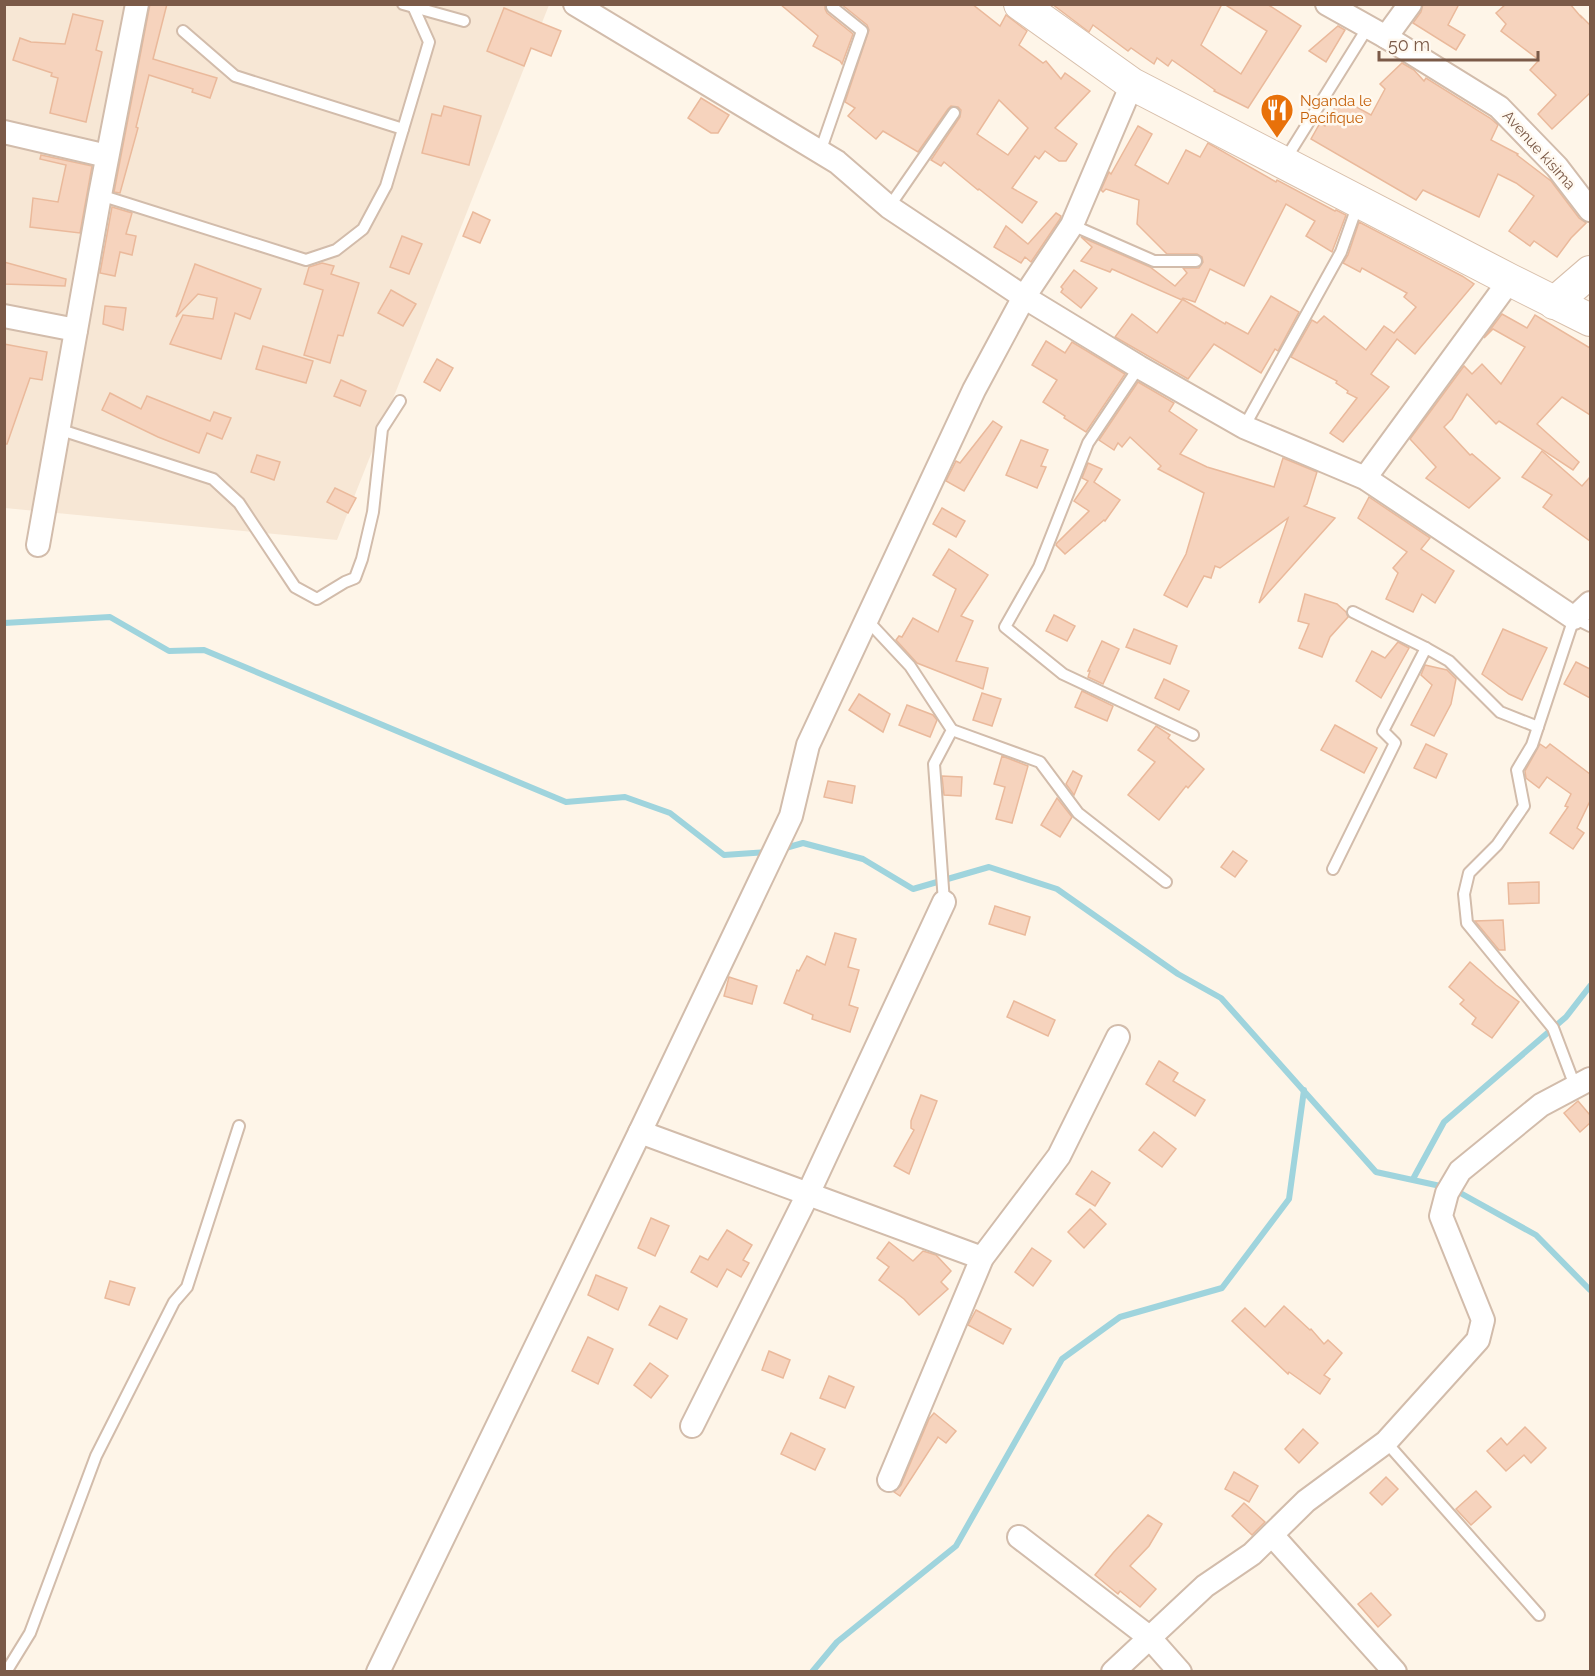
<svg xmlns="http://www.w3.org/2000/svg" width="1595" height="1676" viewBox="0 0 1595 1676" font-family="Raleway,sans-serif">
<rect width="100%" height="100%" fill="#fef5e8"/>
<path fill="#f7e7d5" d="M4 5H549L337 540 5 508Z"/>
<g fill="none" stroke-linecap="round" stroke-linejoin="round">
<g stroke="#9fd4dd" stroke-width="6">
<path d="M4 623 110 617 169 651 204 650 566 802 625 797 670 813 724 855 769 852"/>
<path d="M782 849 803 843 863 859 913 889 989 867 1057 889 1178 974 1221 998 1376 1172 1445 1187"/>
<path d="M1413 1179 1444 1122 1566 1017 1590 986"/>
<path d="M1455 1190 1536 1235 1590 1290"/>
<path d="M812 1672 837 1642 956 1546 1062 1359 1120 1317 1222 1288 1289 1199 1304 1090"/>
</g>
</g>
<g fill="#f6d3bd" stroke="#eab99b" stroke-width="1.5" fill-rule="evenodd">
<path d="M150 4H167L153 59 217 78 210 98 192 92 193 89 149 75 136 127 138 128 120 193 114 192Z"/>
<path d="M780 4H825V9L827 13 853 34 842 64 840 61 813 46 818 36Z"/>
<path d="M841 4H972L1000 26 1006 15 1027 31 1019 45 1043 63 1046 61 1061 79 1065 73 1090 91 1055 128 1077 144 1066 161H1059L1045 151 1039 159 1035 156 1012 188 1037 202 1022 223 979 189 978 190 944 162 941 166 931 160 960 117 961 110 958 107 951 106 948 109 918 152 883 131 876 139 848 116 855 108 845 102 869 30 867 25ZM999 100 1028 128 1008 155 977 134Z"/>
<path d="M1052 4H1222L1201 45 1241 74 1267 31 1224 4H1267L1301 26 1248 108 1214 91 1215 90 1172 60 1168 66 1157 58 1154 64 1131 48 1128 51 1093 25 1089 32Z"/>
<path d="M1423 4H1459L1448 25 1465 35 1456 50 1413 23 1421 12Z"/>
<path d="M1506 4H1570L1581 17V16L1590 25V93L1552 129 1538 114 1556 95 1530 70 1539 60 1501 31 1506 24 1496 13Z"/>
<path d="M504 8 561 31 551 56 531 48 524 66 487 51Z"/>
<path d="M73 14 103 21 96 50 102 52 86 122 50 113 58 78 51 76 52 73 13 60 20 38 31 42 65 44Z"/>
<path d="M1338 26 1345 30 1326 62 1309 51Z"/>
<path d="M1402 63 1414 70 1424 81 1426 78 1490 118 1498 125 1491 140 1518 154 1517 155 1551 181 1579 218 1586 223 1571 238 1557 257 1534 241 1530 246 1509 231 1534 196 1516 183 1498 174 1479 217 1423 190 1416 200 1311 139 1320 123 1325 126 1340 98 1371 115 1385 89 1380 84Z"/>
<path d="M701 98 729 115 718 133H711L688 118Z"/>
<path d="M444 106 481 116 469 165 422 153 432 114 441 116Z"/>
<path d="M1138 126 1152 134 1135 165 1168 184 1186 150 1200 157 1208 143 1276 182 1277 180 1335 211 1336 210 1346 215 1332 252 1306 236 1315 221 1286 204 1244 286 1210 269 1195 302 1183 298 1182 299 1225 324 1226 322 1248 334 1271 296 1299 312 1278 351 1275 349 1261 373 1214 344 1188 379 1115 337 1132 314 1157 333 1182 300 1112 269 1110 272 1081 261 1092 247 1081 237 1150 267 1175 286 1187 273 1183 268H1199L1203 262 1202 257 1197 254H1167L1137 224 1139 200 1106 189 1103 192 1101 190 1109 172 1111 174Z"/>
<path d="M41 155 92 166 80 233 30 227 33 198 58 202 66 165 40 159Z"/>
<path d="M112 207 132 213 126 234 136 236 132 255 120 252 115 276 100 273Z"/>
<path d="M473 212 490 220 480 243 463 236Z"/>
<path d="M1056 213 1061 216 1060 219 1031 262 1025 257 1021 263 994 247 1006 226 1028 244Z"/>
<path d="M1359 222 1462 276 1474 284 1415 354 1397 339 1371 374 1389 387 1343 442 1330 433 1357 398 1347 393 1348 391 1336 383 1337 381 1291 357 1312 320 1317 323 1324 316 1366 350 1384 326 1394 333 1416 307 1404 297 1407 293 1362 268 1360 272 1343 263 1348 255Z"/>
<path d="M402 236 422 244 409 274 390 267Z"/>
<path d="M4 262 66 279 65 286 4 284Z"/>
<path d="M322 263 334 266 331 274 359 283 343 336 338 335 330 363 304 355 323 290 304 284 309 267Z"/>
<path d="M195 264 261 289 250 319 235 313 221 359 170 344 183 315 213 319 217 298 198 294 176 317Z"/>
<path d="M1074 270 1097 288 1081 308 1061 292 1063 289 1061 287Z"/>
<path d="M391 290 416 304 403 326 378 313Z"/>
<path d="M105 306 126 308 123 330 103 324Z"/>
<path d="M1502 314 1527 328 1535 315 1590 348V415L1562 397 1537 424 1579 462 1573 470 1499 421 1496 424 1467 394 1452 419 1444 427 1470 455 1472 454 1500 478 1469 508 1426 478 1436 467 1410 439 1464 366 1472 374 1482 364 1501 384 1525 347 1493 329 1484 338Z"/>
<path d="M1046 341 1065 353 1072 342 1125 374 1086 432 1064 418 1065 416 1043 402 1057 380 1032 365Z"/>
<path d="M4 344 47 352 42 380 30 378 7 444H4Z"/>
<path d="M263 346 313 361 306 383 256 369Z"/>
<path d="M437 359 453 368 440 391 424 382Z"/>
<path d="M341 380 366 391 360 406 334 396Z"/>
<path d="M1138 382 1174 403 1169 411 1197 430 1180 454 1207 467 1274 487 1283 458 1317 472 1307 504 1304 506 1335 518 1259 603 1288 518 1220 568 1215 566 1211 578 1204 576 1187 607 1164 595 1186 554 1204 493 1158 469 1161 466 1130 437 1122 447 1118 443 1114 450 1099 440Z"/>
<path d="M110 393 141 409 147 396 210 421 214 412 231 418 222 439 207 433 199 453 158 437 102 410Z"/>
<path d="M993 421 1002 427 964 491 946 481 956 461 960 463Z"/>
<path d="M1021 440 1048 450 1041 466 1046 467 1037 488 1006 475Z"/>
<path d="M1542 451 1582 486 1590 477V541L1543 507 1552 495 1522 477Z"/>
<path d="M257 455 280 462 274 480 251 472Z"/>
<path d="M1088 463 1102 469 1094 482 1120 500 1105 521 1104 520 1065 554 1056 545 1057 543 1089 511 1074 501 1088 481 1082 478Z"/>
<path d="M335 488 356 498 348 513 327 502Z"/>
<path d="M1369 497 1430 538 1421 549 1454 571 1435 603 1422 594 1413 612 1386 599 1398 573 1393 568 1407 552 1358 518Z"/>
<path d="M942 508 965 521 956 537 933 524Z"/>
<path d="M949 549 988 575 961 616 973 621 956 661 988 668 983 689 917 663 896 640 899 636 902 637 913 618 938 632 956 589 933 575Z"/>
<path d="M1305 594 1337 604 1346 612 1348 617 1330 637 1322 657 1299 648 1309 624 1298 621Z"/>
<path d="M1054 615 1075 626 1067 641 1046 631Z"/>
<path d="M1134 629 1177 646 1170 664 1126 647Z"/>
<path d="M1503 629 1547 648 1522 700 1509 694 1482 674Z"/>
<path d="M1102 641 1119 649 1103 684 1088 677 1090 671H1088Z"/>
<path d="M1398 642 1409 648 1381 698 1356 681 1372 651 1385 658Z"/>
<path d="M1576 662 1590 669V698L1564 684Z"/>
<path d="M1425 665 1447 670 1456 679 1451 704 1434 736 1411 725 1432 685 1421 675Z"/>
<path d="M1164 679 1189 691 1179 710 1155 698Z"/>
<path d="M1082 691 1113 706 1107 721 1075 707Z"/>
<path d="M982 693 1001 699 992 726 973 720Z"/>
<path d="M859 694 890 714 883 732 849 710Z"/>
<path d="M907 705 933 715 937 720 930 737 899 725Z"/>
<path d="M1335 725 1377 748 1364 773 1321 750Z"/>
<path d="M1156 726 1170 735 1168 738 1204 769 1188 788 1186 786 1159 820 1128 795 1155 762 1138 750Z"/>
<path d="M1426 744 1447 754 1436 778 1414 768Z"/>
<path d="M1540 744 1546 748 1550 744 1590 774V801L1577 828 1584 833 1573 849 1550 833 1568 807 1565 806 1571 794 1547 777 1539 788 1526 778 1525 771Z"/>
<path d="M1002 756 1028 766 1012 823 996 819 1005 787 994 784Z"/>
<path d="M1073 771 1082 776 1074 795 1066 784Z"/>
<path d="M942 776 962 777 961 796 944 795Z"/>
<path d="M828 781 855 786 852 803 824 797Z"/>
<path d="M1057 798 1072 817 1060 837 1041 825Z"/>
<path d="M1233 851 1247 861 1235 877 1221 867Z"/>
<path d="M1539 882V903L1509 904 1508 883Z"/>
<path d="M995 906 1030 917 1025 935 989 924Z"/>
<path d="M1503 920 1505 950H1499L1475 921Z"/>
<path d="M835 933 856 939 848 967 859 970 849 1005 858 1008 850 1032 812 1019 813 1015 784 1003 797 970 799 971 807 956 825 965Z"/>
<path d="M1470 962 1496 985 1519 1002 1492 1038 1472 1024 1476 1018 1460 1004 1464 1000 1449 987Z"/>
<path d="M729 977 757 986 752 1004 724 996Z"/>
<path d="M1014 1001 1055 1020 1048 1036 1007 1017Z"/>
<path d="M1159 1061 1178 1073 1173 1081 1205 1100 1195 1116 1146 1084Z"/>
<path d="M921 1095 937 1101 909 1174 894 1166 914 1130 911 1128V1121Z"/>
<path d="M1578 1101 1590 1115V1123L1580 1132 1564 1113Z"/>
<path d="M1154 1132 1176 1149 1162 1167 1139 1150Z"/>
<path d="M1092 1171 1110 1183 1095 1206 1076 1194Z"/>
<path d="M1090 1209 1106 1224 1084 1248 1068 1232Z"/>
<path d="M651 1218 669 1226 655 1256 638 1248Z"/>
<path d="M727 1230 752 1245 743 1260 749 1263 741 1277 727 1269 717 1287 691 1272 700 1256 708 1260Z"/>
<path d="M889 1242 913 1261 923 1251 936 1255 951 1271 941 1282 948 1289 919 1315 904 1299 879 1280 889 1267 877 1258Z"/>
<path d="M1032 1248 1051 1261 1033 1286 1015 1272Z"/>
<path d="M596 1275 627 1288 618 1310 588 1295Z"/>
<path d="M110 1281 135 1288 129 1305 105 1298Z"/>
<path d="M660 1306 687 1319 677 1339 649 1325Z"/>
<path d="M1284 1306 1310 1330 1311 1329 1324 1344 1328 1340 1342 1353 1324 1375 1330 1379 1320 1394 1289 1372 1288 1374 1232 1321 1245 1308 1265 1327Z"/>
<path d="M976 1310 1011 1329 1003 1344 968 1325Z"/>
<path d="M588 1337 613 1349 598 1384 572 1371Z"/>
<path d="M769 1351 790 1360 783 1378 762 1370Z"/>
<path d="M650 1363 668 1376 651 1398 634 1385Z"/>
<path d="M829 1376 854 1387 845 1408 820 1398Z"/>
<path d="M934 1413 956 1431 946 1443 938 1437 900 1496 894 1492 901 1485 929 1419Z"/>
<path d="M1525 1427 1546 1448 1531 1463 1524 1455 1506 1471 1487 1451 1501 1438 1507 1445Z"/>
<path d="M1303 1429 1318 1443 1299 1463 1285 1449Z"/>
<path d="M791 1433 825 1449 815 1470 781 1454Z"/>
<path d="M1234 1472 1258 1486 1249 1502 1225 1489Z"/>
<path d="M1386 1477 1398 1489 1382 1505 1370 1493Z"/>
<path d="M1476 1491 1491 1507 1471 1525 1456 1509Z"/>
<path d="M1244 1503 1265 1522 1252 1535 1232 1516Z"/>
<path d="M1148 1515 1162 1524 1149 1546 1130 1566 1156 1589 1140 1607 1120 1591 1118 1594 1095 1575 1113 1553Z"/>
<path d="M1371 1593 1391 1615 1378 1627 1358 1604Z"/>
</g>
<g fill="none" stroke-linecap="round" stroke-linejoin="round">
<g stroke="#d2bcab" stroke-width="14">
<g id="lane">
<path d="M403 4 464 21"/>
<path d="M183 31 235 76 403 129"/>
<path d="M820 152 862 31 832 7"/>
<path d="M1285 160 1368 27"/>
<path d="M100 195 306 260 336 250 363 229 386 186 429 42 412 4"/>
<path d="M889 207 954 113"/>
<path d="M1072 225 1154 261H1196"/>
<path d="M1139 367 1088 443 1039 567 1005 627 1063 674 1193 735"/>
<path d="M1244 427 1341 252 1358 204"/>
<path d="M58 429 213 479 239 503 295 587 317 599 345 582 355 578 362 559 373 512 382 429 400 401"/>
<path d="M1353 612 1426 648"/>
<path d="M866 619 910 666 952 730 934 764 944 902"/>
<path d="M952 730 1040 762 1078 813 1166 882"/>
<path d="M1333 869 1395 743 1383 731 1426 648 1449 661 1500 712 1538 727"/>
<path d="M1575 1086 1553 1028 1467 923 1464 894 1469 873 1497 845 1524 806 1517 770 1532 745 1574 618 1590 626"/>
<path d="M1386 1442 1539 1615"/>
<path d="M6 1672 30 1633 96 1456 174 1302 187 1287 239 1126"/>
</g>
</g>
<g stroke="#d2bcab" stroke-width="26">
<g id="street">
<path d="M575 4 837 162 889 207 1024 297 1139 367 1244 427 1365 478 1574 618 1590 603"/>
<path d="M1327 4 1386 37 1499 107 1557 167 1590 210"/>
<path d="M1386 37 1410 4"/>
<path d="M4 132 107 156"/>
<path d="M4 316 76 330"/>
<path d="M1365 478 1510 280"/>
<path d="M38 545 100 195 137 4"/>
<path d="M640 1132 982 1258"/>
<path d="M692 1426 808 1194 944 902"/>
<path d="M889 1480 982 1258 1059 1156 1118 1037"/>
<path d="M1272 1535 1395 1672"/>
<path d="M1019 1537 1149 1637 1180 1672"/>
<path d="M378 1672 640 1132 791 816 808 745 974 390 1024 297 1072 225 1132 84"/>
<path d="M1113 1672 1205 1586 1252 1554 1306 1501 1386 1442 1478 1340 1483 1320 1441 1216 1447 1193 1460 1171 1541 1105 1590 1079"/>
</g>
</g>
<g stroke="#d8bfab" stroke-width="34">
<g id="secondary">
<path d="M1020 4 1132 84 1510 280 1590 320"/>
<path d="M1554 303 1590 272"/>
</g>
</g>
<use href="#lane" stroke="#fff" stroke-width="10"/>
<use href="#street" stroke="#fff" stroke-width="22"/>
<use href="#secondary" stroke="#fff" stroke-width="32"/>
</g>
<defs>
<g id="restaurant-pin" transform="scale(1.725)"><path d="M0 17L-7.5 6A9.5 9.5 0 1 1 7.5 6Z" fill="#e8710a" stroke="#fff9f0"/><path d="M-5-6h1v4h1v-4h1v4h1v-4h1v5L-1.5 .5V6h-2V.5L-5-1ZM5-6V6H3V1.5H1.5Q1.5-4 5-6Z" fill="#fff"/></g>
</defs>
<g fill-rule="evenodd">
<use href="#restaurant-pin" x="1277" y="110"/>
</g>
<g text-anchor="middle" stroke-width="5" stroke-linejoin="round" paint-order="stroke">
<g font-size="15" fill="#c56008" stroke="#fff9f0" text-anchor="start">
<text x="1300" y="106">Nganda le<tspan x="1300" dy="17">Pacifique</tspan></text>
</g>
<g font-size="15" fill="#7b5a48" stroke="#fff9f0">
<text transform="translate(1539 150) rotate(48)" y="5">Avenue kisima</text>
</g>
</g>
<rect width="1595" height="1676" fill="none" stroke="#7b5a48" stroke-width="12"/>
<path d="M1379 51v9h159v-9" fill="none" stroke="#7b5a48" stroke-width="3"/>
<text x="1388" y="51" font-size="18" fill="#7b5a48" stroke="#fff9f0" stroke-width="4.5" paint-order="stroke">50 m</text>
</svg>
